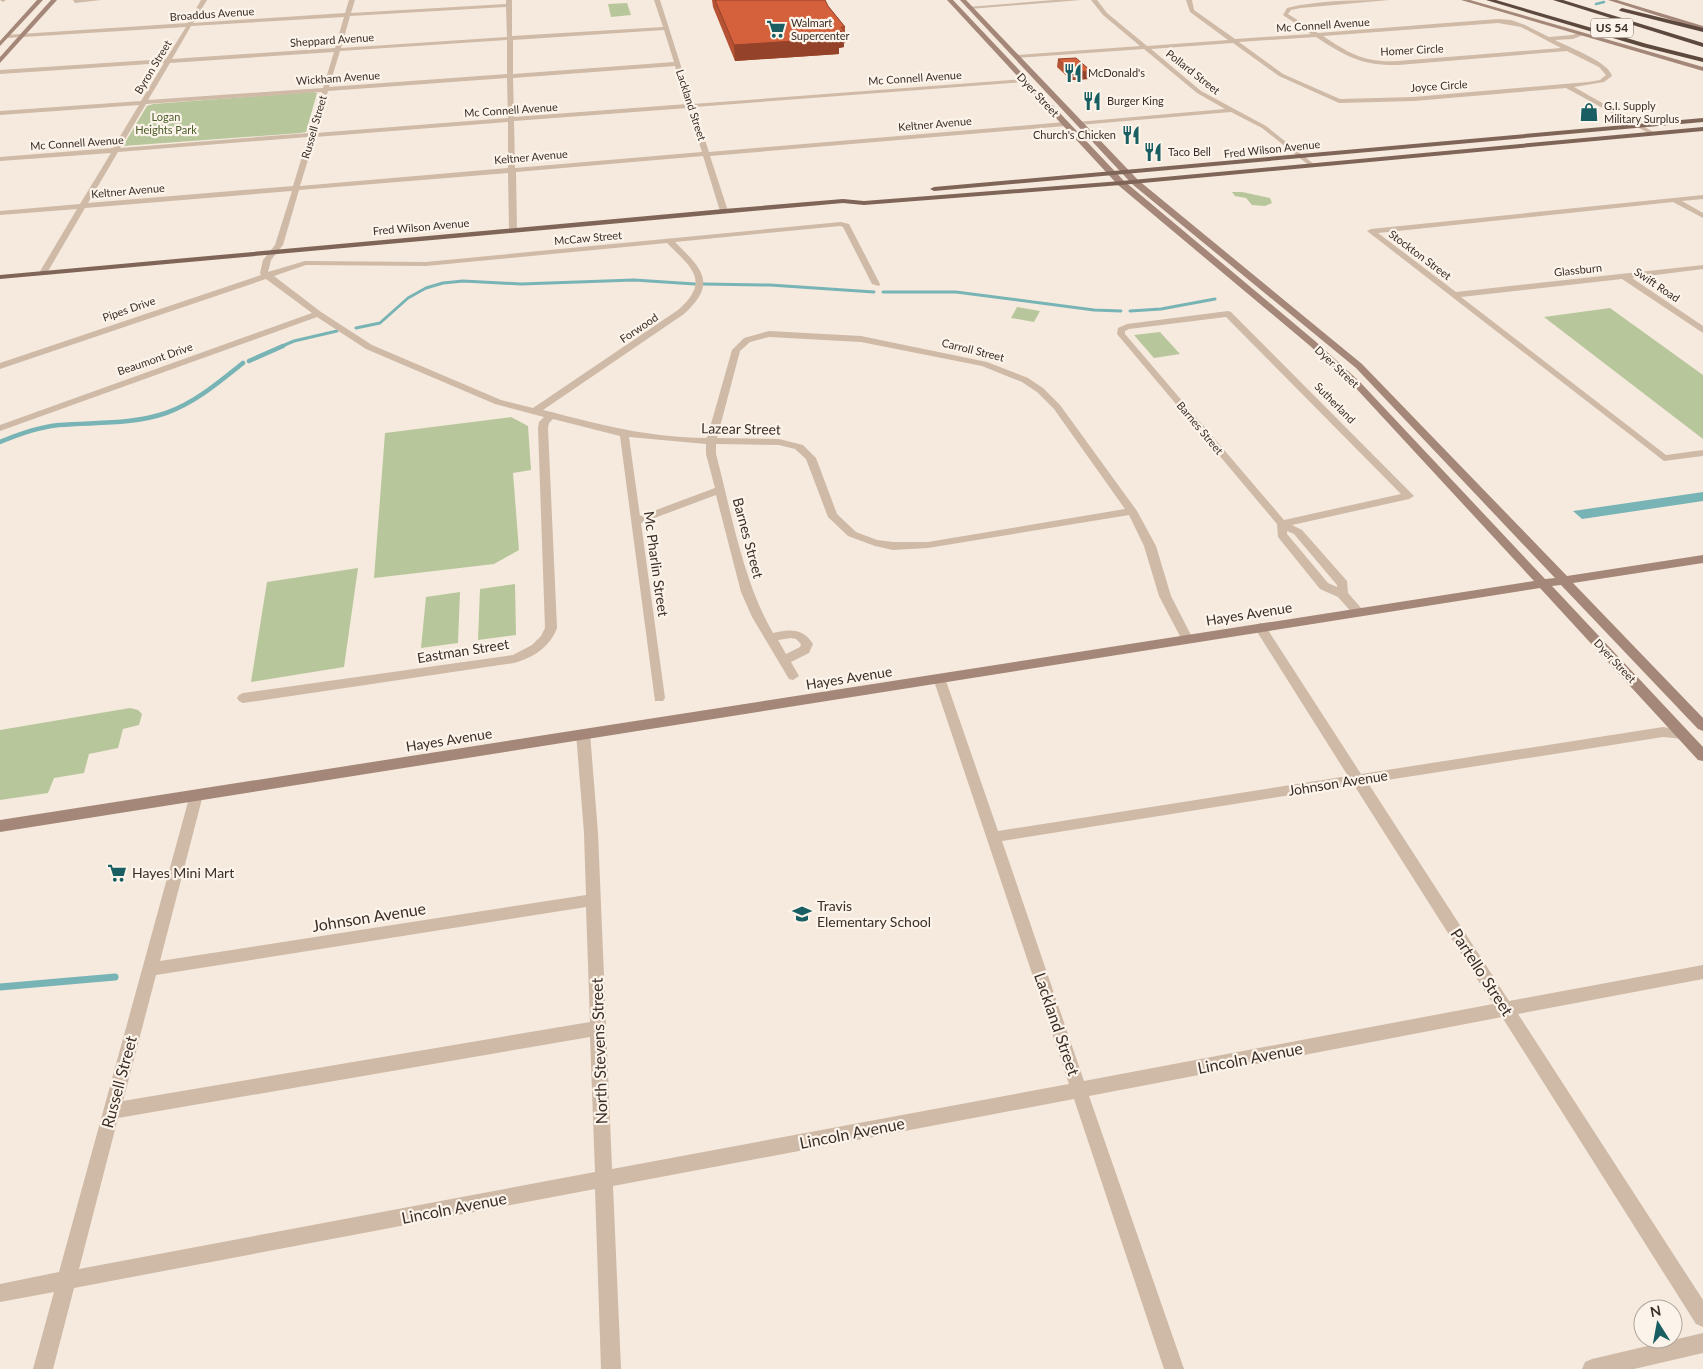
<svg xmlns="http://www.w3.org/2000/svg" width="1703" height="1369" viewBox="0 0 1703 1369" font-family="Lato,sans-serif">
<rect width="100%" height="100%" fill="#f5eadd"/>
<g fill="#b8c79b">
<path d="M627 3 631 15 611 17 608 4Z"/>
<path d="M313 92 317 93 306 132 300 133 123 146 147 106 153 104Z"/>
<path d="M1232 192H1242L1270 198 1272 203 1265 206 1252 205 1246 198 1235 196Z"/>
<path d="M1017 307 1040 311 1034 322 1011 318Z"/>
<path d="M1610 308 1703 375V439L1544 317Z"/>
<path d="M1160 332 1180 354 1154 358 1134 335Z"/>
<path d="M511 417 528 426 531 470 513 473 519 550 494 564 374 578 385 433Z"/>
<path d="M358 568 344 667 251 682 267 582Z"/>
<path d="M515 584 516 635 478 640 480 589Z"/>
<path d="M460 592 458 643 421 648 426 597Z"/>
<path d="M130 708 138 710 142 714 139 725 123 729 118 748 89 754 84 773 54 778 48 793 0 800V730Z"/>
</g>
<path fill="#78b4b6" d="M1703 492V501L1582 519 1573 511Z"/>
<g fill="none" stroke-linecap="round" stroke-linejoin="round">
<path stroke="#78b4b6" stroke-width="2.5" d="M1596 4 1604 2"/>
<g stroke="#78b4b6" stroke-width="3">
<path d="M703 284 770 285 874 292"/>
<path d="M883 292H956L1094 310 1121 311"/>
<path d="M1130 311 1161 309 1215 299"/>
<path d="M356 328 380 323 408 298 426 288 443 283 463 281 521 284 634 280 695 284"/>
<path d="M280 347 294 341 337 331"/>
</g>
<g stroke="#78b4b6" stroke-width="4.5">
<path d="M249 361 283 346"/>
<path d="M0 442C19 434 38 427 59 425 95 422 131 425 166 413 195 403 219 382 243 363"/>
</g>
<path stroke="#78b4b6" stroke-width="7" d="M0 987 115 977"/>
<g fill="#cfb9a7" fill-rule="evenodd">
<path d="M0 0H6L3 2Z"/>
<path d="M73 0H101L75 3Z"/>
<path d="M201 0H207L193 23 345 13 349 0H355L351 13 506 4V0H512V36L663 27 654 0H660L693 104 1025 79 1023 82 694 107 709 152 1065 122 1068 124 1065 126 710 156 728 211 724 213 720 211 703 156 516 172 517 230 513 232 509 230 508 173 299 190 283 245 271 260 268 272 305 261 426 262 841 222 849 224 880 284 879 286 872 284 843 227 840 226 675 242C702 269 718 283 684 314L543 410C598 424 649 438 707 438L732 350 744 338 769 331 861 336 987 362 1028 378 1043 388 1060 405 1137 511 1156 546 1171 596 1193 639 1191 642H1183L1159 596 1144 546 1129 515 928 548 893 550 875 546 848 536 828 517 806 459 795 449 779 445 716 444V454C731 511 743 582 773 633 790 629 803 628 813 644L809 653 791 662 799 676 793 680 789 679 752 617 741 592 716 495 641 523 665 698 663 701H655L620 436 553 419 549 423 548 428 557 628C550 647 533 658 514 663L243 703 239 701 237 698 239 695 243 693 513 655 532 645 541 636 545 628 538 428 539 422 544 417 495 404 366 349 317 317 0 431V425L312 313 266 279 0 369V363L261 275 260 273 263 260 275 245 292 191 85 208 47 273 43 275 39 273 77 209 0 215V211L80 204 111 153 0 161V157L113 148 139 105 0 115V111L141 101 164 63 0 74V70L166 59 186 27 7 38 5 35 188 23ZM506 7 507 37 341 48 350 16ZM344 17 335 48 172 59 191 26ZM664 30 674 62 513 74V40ZM507 40V74L329 87 340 51ZM334 52 323 88 148 100 170 63ZM675 66 687 104 514 117 513 78ZM507 78 508 118 316 133 328 91ZM322 92 309 133 120 148 146 104ZM688 108 702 152 515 168 514 121ZM508 122V168L300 186 315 137ZM308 137 293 186 88 203 118 152ZM667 243C692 268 711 281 678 310L533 408 501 400 372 345 321 312 274 276 306 265 426 266ZM769 337 861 342 982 366 1022 382 1037 392 1054 409 1125 509 928 542H893L877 540 856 532 837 514 816 458 803 445 779 439 717 438 740 351 750 342ZM629 437 706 444V454L715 488 640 516ZM791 638 796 639 801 644 800 647 786 654 778 640Z"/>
<path d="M1054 0H1081L970 9 967 7Z"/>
<path d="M1091 0H1097L1107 13 1147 46 1228 40 1190 12 1186 0H1192L1194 10 1235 39 1311 34 1283 15 1287 8C1319 0 1355 0 1389 0L1301 8 1291 10 1288 14 1318 33 1498 19 1511 20 1525 25 1549 37 1572 35 1581 32 1583 35 1573 39 1555 40C1568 47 1609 62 1612 76L1604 82 1574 87 1657 134 1652 135 1566 88 1414 101 1339 103 1279 76 1233 43 1151 49 1201 91 1266 126 1315 165V167H1311L1262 128 1231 112 1079 125 1077 124V122L1225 109 1197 93 1144 49 1015 58 1017 55 1140 46 1103 15ZM1498 23 1521 27 1561 48 1398 61C1365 63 1350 54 1323 36ZM1316 37C1345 56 1362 66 1398 65L1567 51 1599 67 1606 75 1600 80 1588 82 1414 97 1340 99 1283 74 1239 42Z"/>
<path d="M1703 195V199L1682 201 1703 213V218L1673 202 1378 233 1456 292 1703 265V269L1632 278 1703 326V333L1622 279 1461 297 1666 455 1703 450V456L1664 461 1367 231 1371 229Z"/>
<path d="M1228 311 1231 312 1414 496 1409 499 1292 525 1302 530 1347 581 1348 593 1362 609 1364 612 1362 615H1354L1338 597 1320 589 1278 537 1277 524 1117 334 1118 328 1127 324ZM1226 317 1401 494 1284 520 1125 334V331L1129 329ZM1287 531 1294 534 1337 585V587L1328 583 1287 534Z"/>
<path d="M1260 623 1264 624 1361 774 1663 727 1688 731 1690 734 1688 737 1683 739 1663 737 1368 783 1509 1001 1703 965V979L1518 1014 1703 1300V1327L1696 1324 1502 1017 1089 1096 1184 1369H1164L1074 1099 613 1186 621 1369H601L595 1189 74 1288 53 1369H33L54 1292 0 1302V1284L59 1272 191 791 196 790 201 791 203 795 160 961 586 895 584 833 576 733 578 730H588L590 733 598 833 612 1169 1069 1084 933 678 939 674 945 678 998 831 1348 776 1254 627ZM1354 785 1493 1004 1084 1081 1002 841ZM586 907 590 1022 123 1101 156 975ZM590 1037 595 1172 79 1269 118 1118Z"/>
<path d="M1703 1333V1353L1634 1369H1582L1585 1362 1592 1359Z"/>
</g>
<g fill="#a48778" fill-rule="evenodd">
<path d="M37 0H43L0 46V41Z"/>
<path d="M51 0H57L0 63V57Z"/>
<path d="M947 0H953L1124 181 1315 341 1359 381 1545 579 1555 578 1356 368 1132 184 960 0H966L1138 180 1362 364 1567 576 1703 555V563L1573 583 1703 718V731L1698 729 1561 585 1552 586 1703 747V761L1698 760 1540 588 0 832V820L1534 581 1353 385 1309 345 1118 185Z"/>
<path d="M1461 0H1470L1703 67V71Z"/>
<path d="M1608 0H1617L1703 26V30Z"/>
</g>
<g fill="#7f6458" fill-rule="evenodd">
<path d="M1703 118V122L934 191 930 189 934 187Z"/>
<path d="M1703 127V131L1121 185 864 205 843 203 0 279V275L724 209 843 199 864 201 1121 181Z"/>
</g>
<g fill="#5d483e" fill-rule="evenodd">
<path d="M1486 0H1496L1647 44 1703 58V62L1643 47Z"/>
<path d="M1553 0H1563L1703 43V47Z"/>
<path d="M1622 8 1703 28V32L1620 11 1619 10Z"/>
</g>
</g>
<g fill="#b65334">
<path d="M712 0H825L828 6 845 27V43H844V47L839 48V54L735 61 713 7Z"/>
<path d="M1058 59 1089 79 1071 80 1057 67Z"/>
</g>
<g fill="#94432a">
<path d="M844 31V47L839 48V54L735 61 734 45Z"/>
<path d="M1091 71 1089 79 1071 80 1072 72Z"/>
</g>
<g fill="#d4603c" stroke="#94432a">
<path d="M715 0H825L828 6 845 27H841L844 31 836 32 839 38 734 45Z"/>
<path d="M1076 58 1091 71 1072 72 1058 59Z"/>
</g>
<defs>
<g id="supermarket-bare" transform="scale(1.5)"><path d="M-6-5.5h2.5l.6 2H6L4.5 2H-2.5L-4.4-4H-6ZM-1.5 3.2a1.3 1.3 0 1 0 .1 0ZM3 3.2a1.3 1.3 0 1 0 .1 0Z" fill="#185e62" stroke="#fcf4ea" stroke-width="2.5" paint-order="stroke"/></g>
<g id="restaurant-bare" transform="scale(1.5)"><path d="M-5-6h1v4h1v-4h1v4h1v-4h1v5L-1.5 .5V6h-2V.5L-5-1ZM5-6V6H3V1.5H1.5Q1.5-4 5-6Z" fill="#185e62" stroke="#fcf4ea" stroke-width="2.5" paint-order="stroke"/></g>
<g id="shop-bare" transform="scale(1.5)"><path d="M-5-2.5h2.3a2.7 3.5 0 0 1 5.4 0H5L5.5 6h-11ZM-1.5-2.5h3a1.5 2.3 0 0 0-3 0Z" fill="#185e62" stroke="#fcf4ea" stroke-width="2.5" paint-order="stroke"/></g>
<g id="school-bare" transform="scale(1.5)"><path d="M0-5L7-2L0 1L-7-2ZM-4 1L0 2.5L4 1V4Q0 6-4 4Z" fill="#185e62" stroke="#fcf4ea" stroke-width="2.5" paint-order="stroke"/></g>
</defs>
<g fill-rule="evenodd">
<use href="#supermarket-bare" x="776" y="29"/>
<use href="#restaurant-bare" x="1073" y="73"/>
<use href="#restaurant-bare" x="1092" y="101"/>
<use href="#shop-bare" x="1589" y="112"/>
<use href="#restaurant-bare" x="1131" y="135"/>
<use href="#restaurant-bare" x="1153" y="152"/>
<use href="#supermarket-bare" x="117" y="873"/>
<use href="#school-bare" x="802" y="914"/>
</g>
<g text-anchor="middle" stroke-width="4.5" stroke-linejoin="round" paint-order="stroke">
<g font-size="11" fill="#3b2e28" stroke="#fcf4ea">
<text transform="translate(212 14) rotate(-4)" y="4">Broaddus Avenue</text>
<text transform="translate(1323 25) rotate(-4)" y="4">Mc Connell Avenue</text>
<text transform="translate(332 40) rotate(-4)" y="4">Sheppard Avenue</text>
<text transform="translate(1412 50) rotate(-3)" y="4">Homer Circle</text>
<text transform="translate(153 67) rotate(-59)" y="4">Byron Street</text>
<text transform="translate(1193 72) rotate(38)" y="4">Pollard Street</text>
<text transform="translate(338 78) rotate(-4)" y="4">Wickham Avenue</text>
<text transform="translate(915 78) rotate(-4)" y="4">Mc Connell Avenue</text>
<text transform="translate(1439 86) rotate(-4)" y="4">Joyce Circle</text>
<text transform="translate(1038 95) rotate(47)" y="4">Dyer Street</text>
<text transform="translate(691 105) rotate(72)" y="4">Lackland Street</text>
<text transform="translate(511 110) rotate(-4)" y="4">Mc Connell Avenue</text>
<text transform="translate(935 124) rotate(-5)" y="4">Keltner Avenue</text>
<text transform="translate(314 127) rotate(-74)" y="4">Russell Street</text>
<text transform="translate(77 143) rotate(-4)" y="4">Mc Connell Avenue</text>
<text transform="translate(1272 149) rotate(-6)" y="4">Fred Wilson Avenue</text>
<text transform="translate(531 157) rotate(-5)" y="4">Keltner Avenue</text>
<text transform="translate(128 191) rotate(-5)" y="4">Keltner Avenue</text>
<text transform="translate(421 227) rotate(-5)" y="4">Fred Wilson Avenue</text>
<text transform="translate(588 238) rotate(-5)" y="4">McCaw Street</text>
<text transform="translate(1420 255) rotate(37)" y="4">Stockton Street</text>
<text transform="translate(1578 270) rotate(-6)" y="4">Glassburn</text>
<text transform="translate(1657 285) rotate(34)" y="4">Swift Road</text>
<text transform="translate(129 309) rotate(-19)" y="4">Pipes Drive</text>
<text transform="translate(639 328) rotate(-34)" y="4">Forwood</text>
<text transform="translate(973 350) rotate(14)" y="4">Carroll Street</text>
<text transform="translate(155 359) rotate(-19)" y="4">Beaumont Drive</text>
<text transform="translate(1337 367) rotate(43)" y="4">Dyer Street</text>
<text transform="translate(1335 403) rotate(45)" y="4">Sutherland</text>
<text transform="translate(1200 428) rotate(50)" y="4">Barnes Street</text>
<text transform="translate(1615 661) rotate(47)" y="4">Dyer Street</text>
</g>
<g font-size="11" fill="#3b2e28" stroke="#fcf4ea" text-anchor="start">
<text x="791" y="27">Walmart<tspan x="791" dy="13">Supercenter</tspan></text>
<text x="1088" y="77">McDonald's</text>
<text x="1107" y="105">Burger King</text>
<text x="1604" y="110">G.I. Supply<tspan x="1604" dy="13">Military Surplus</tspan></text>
<text x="1116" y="139" text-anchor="end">Church's Chicken</text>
<text x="1168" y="156">Taco Bell</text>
</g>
<g font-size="11" fill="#4a5d29" stroke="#fcf4ea">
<text x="166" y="121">Logan<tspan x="166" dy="13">Heights Park</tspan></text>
</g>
<rect fill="#fcf4ea" stroke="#756962" stroke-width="1" x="1591" y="18.5" width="42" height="19" rx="4"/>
<g font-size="12" font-weight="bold" fill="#3b2e28">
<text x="1612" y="32">US 54</text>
</g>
<g font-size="14" fill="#3b2e28" stroke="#fcf4ea">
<text transform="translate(741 429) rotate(1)" y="5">Lazear Street</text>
<text transform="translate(748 538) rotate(75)" y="5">Barnes Street</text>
<text transform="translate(656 564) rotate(82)" y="5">Mc Pharlin Street</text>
<text transform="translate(1249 614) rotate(-9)" y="5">Hayes Avenue</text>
<text transform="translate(463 651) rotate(-9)" y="5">Eastman Street</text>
<text transform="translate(849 678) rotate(-9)" y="5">Hayes Avenue</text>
<text transform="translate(449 740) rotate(-9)" y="5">Hayes Avenue</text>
<text transform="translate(1338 783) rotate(-9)" y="5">Johnson Avenue</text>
</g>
<g font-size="14" fill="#3b2e28" stroke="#fcf4ea" text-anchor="start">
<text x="132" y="878">Hayes Mini Mart</text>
<text x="817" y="911">Travis<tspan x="817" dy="16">Elementary School</tspan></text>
</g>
<g font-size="16" fill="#3b2e28" stroke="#fcf4ea">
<text transform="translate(369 917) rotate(-9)" y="6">Johnson Avenue</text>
<text transform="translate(1482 972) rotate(57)" y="6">Partello Street</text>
<text transform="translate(1057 1024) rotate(71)" y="6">Lackland Street</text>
<text transform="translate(599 1051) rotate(-92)" y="6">North Stevens Street</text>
<text transform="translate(1250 1058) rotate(-11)" y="6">Lincoln Avenue</text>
<text transform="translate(119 1082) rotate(-75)" y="6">Russell Street</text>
<text transform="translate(852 1133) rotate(-11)" y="6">Lincoln Avenue</text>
<text transform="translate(454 1208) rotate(-11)" y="6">Lincoln Avenue</text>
</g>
</g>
<g transform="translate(1658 1324) rotate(349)"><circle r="24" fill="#fcf4ea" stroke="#afa59c"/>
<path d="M0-4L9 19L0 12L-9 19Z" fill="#185e62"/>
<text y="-8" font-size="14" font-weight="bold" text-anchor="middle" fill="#3b2e28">N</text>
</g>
</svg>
